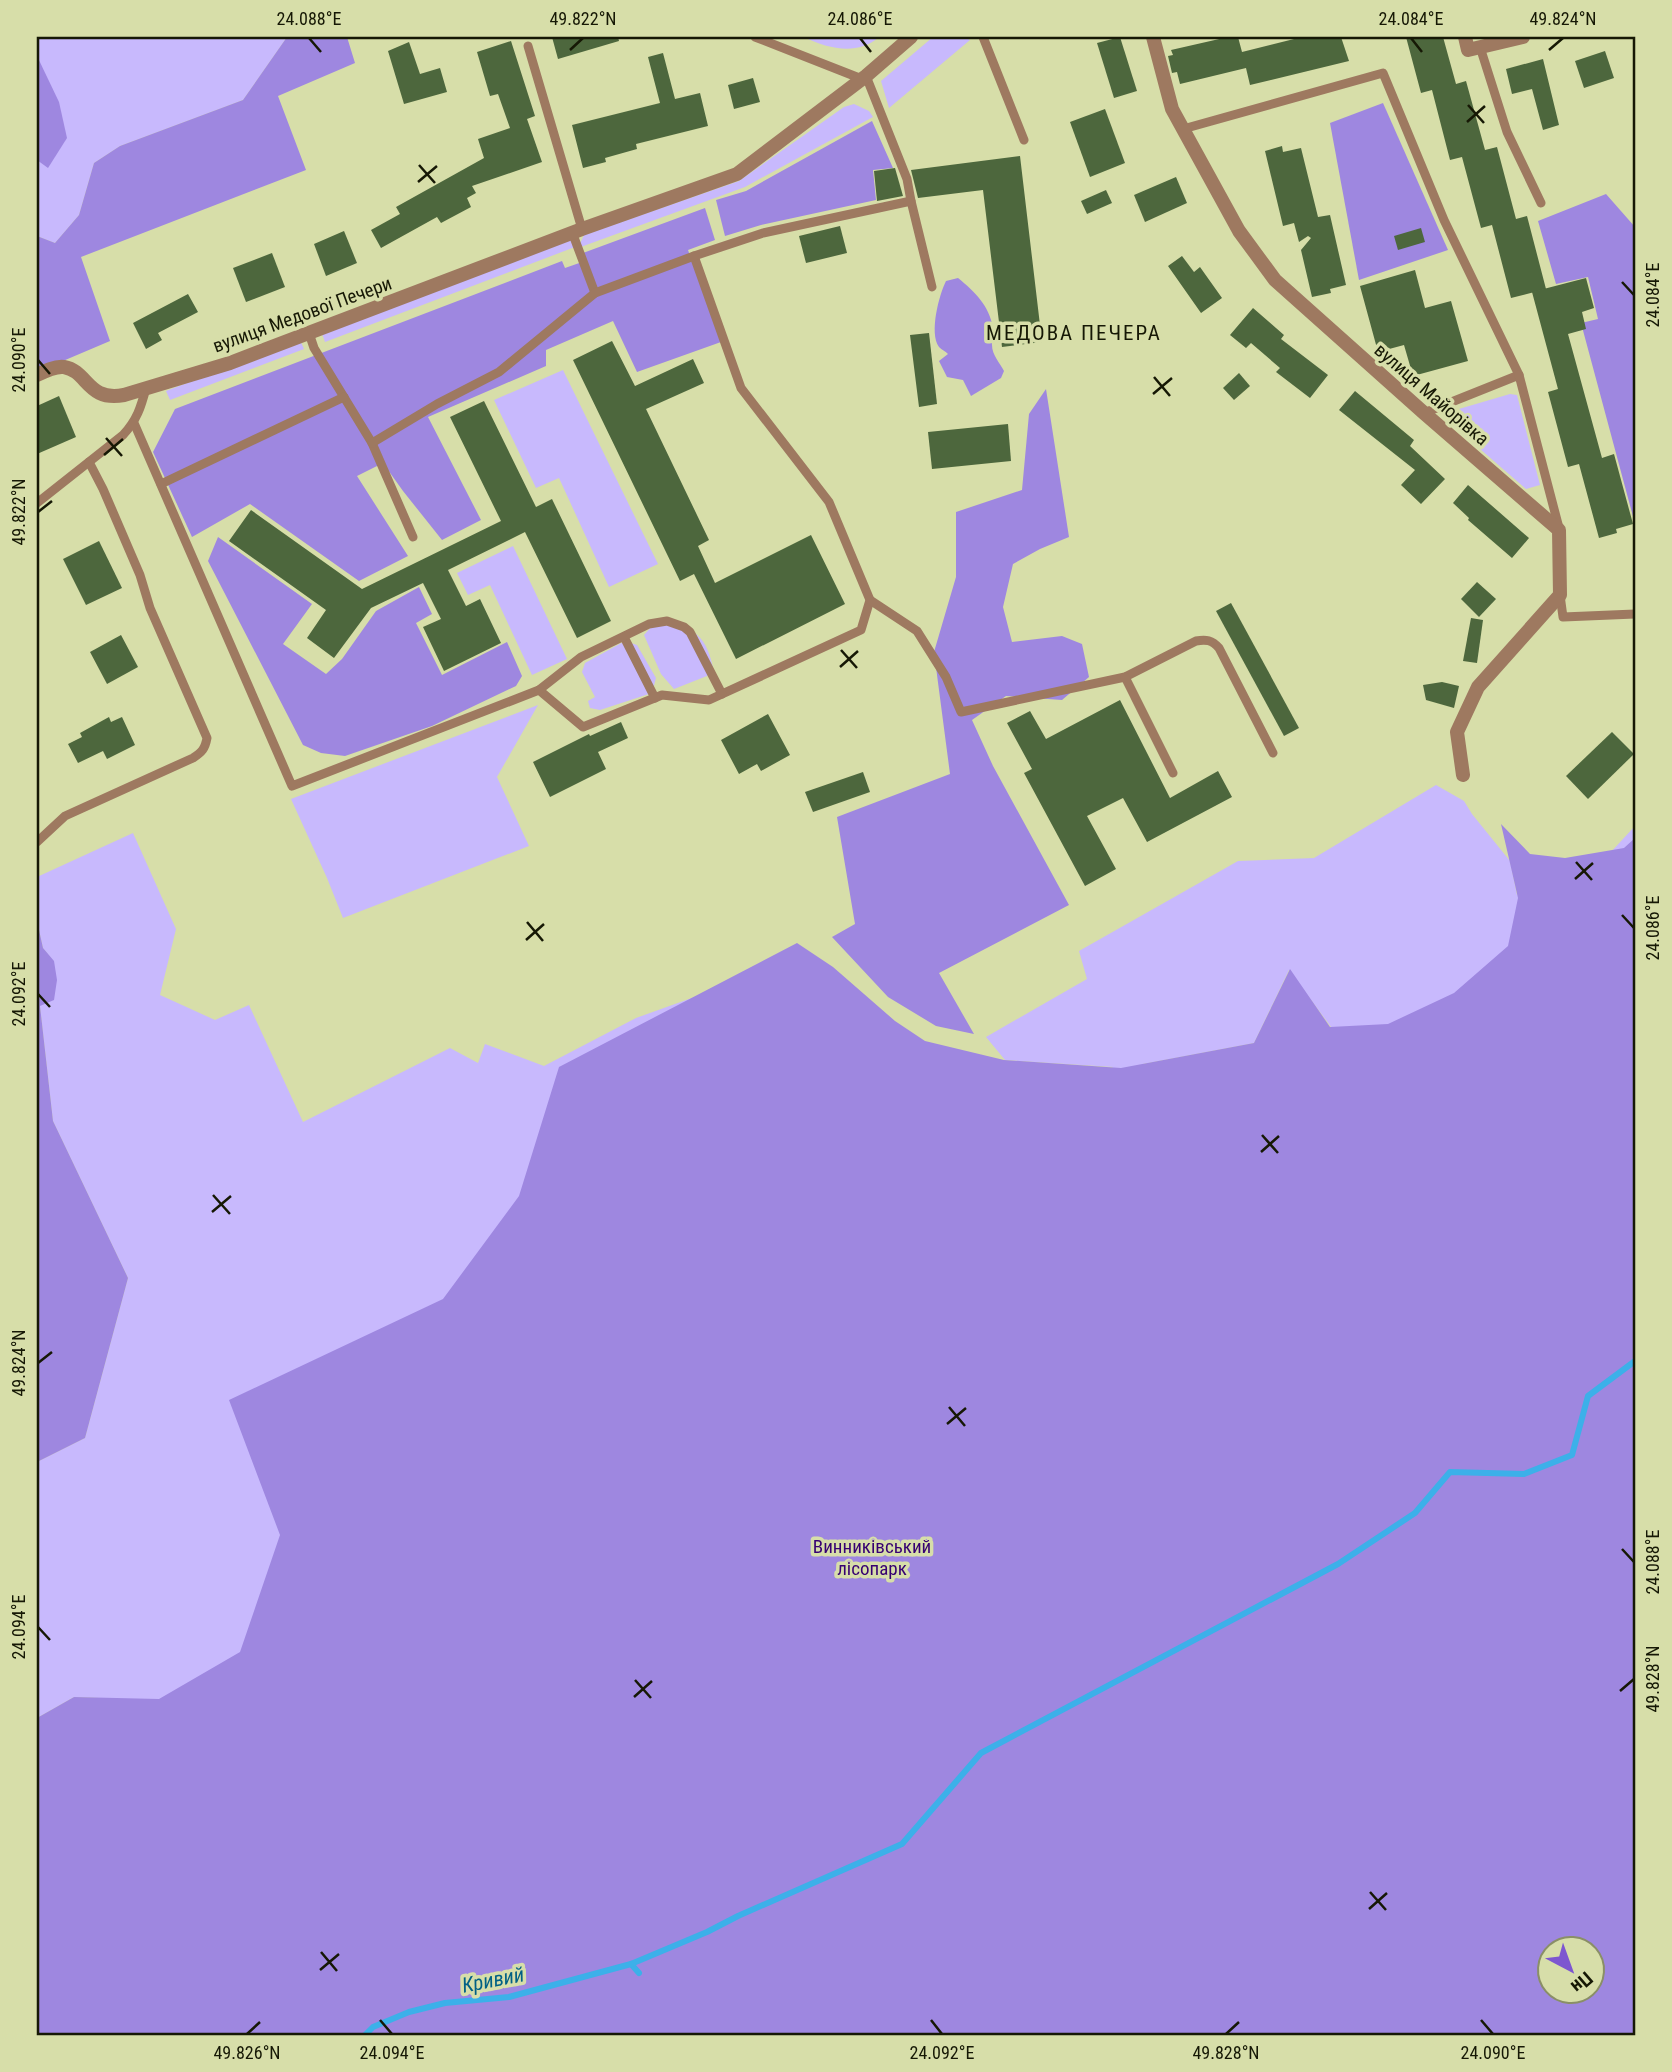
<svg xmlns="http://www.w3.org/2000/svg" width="1672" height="2072" viewBox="0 0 1672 2072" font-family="'Roboto Condensed',sans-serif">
<rect width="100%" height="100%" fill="#d7dea9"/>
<g fill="#c8b9fd" fill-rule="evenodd">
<path d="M37 37H287L243 100 120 146 94 163 79 215 55 243 37 236Z"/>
<path d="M804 37H879C857 56 829 49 804 37Z"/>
<path d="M933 37H964L970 40 889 108 881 81Z"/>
<path d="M854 104 869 111 873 117 745 187 578 248 584 235 739 181 844 107Z"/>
<path d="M571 235 575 247 325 342 321 331Z"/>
<path d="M300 340 304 349 170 400 166 391Z"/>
<path d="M563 370 658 564 609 587 559 478 536 488 494 400Z"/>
<path d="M1510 394 1517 395 1540 485 1526 489 1449 422 1452 411Z"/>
<path d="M513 546 567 659 532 675 490 585 468 595 457 573Z"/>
<path d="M653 625C689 625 705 630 713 668L707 676 674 689 661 674 644 635Z"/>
<path d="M625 641 637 645 656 678 652 693 600 710 590 708 588 701 595 697 582 672 585 663Z"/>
<path d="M538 705 497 777 529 846 343 918 327 878 291 799Z"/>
<path d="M1436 785 1464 801 1472 814 1510 861 1517 895 1610 853 1635 826V2035H37L100 1698 74 1697 37 1718V1462L85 1438 128 1278 53 1121 40 1006 53 961 43 948 37 921V877L133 833 176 929 160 995 215 1020 249 1005 303 1122 450 1048 478 1063 485 1044 544 1066 636 1018 797 960 861 1021 1061 1117 1113 1067 1005 1060 986 1037 1087 979 1079 951 1238 861 1314 858ZM1289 970 1331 1027 1223 1074 1143 1064 1254 1043ZM1550 1950H1592V1992H1550Z"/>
</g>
<g fill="#9e87e0" fill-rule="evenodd">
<path d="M287 37H347L355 63 278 96 306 170 81 257 110 341 37 372V236L55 243 79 215 94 163 120 146 243 100Z"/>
<path d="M37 56 59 102 67 138 48 168 37 160Z"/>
<path d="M1383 103 1448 250 1359 280 1330 123Z"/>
<path d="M872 121 893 168 873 170 876 200 761 225 725 236 716 200 746 191Z"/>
<path d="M1606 194 1635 227V524L1581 323 1598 319 1588 277 1556 284 1538 221Z"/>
<path d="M705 208 715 240 688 250 721 342 637 372 613 321 546 350V366L428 417 481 520 442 540 403 491 383 463 357 476 408 556 359 581 250 504 192 537 153 452 175 409 562 261 565 268 585 261 583 253Z"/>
<path d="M958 278C975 292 989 305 993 328 994 334 991 340 992 345 992 355 1000 363 1004 371L1001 378 971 396 963 380 947 377 939 361 948 354C945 351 942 350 939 347 929 333 939 295 946 281Z"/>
<path d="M1046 389 1069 537 1040 549 1013 564 1003 607 1012 642 1062 636 1082 644 1089 677 1062 700 1006 696 972 720 993 766 1069 905 939 973 974 1034 936 1026 888 997 832 937 855 924 837 817 950 774 934 652 956 577V512L1022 490 1029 414Z"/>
<path d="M218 537 312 604 283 644 326 674 342 659 376 611 419 587 432 614 416 623 442 675 507 642 522 676 516 686 432 726 345 756 321 753 303 745 208 561Z"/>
<path d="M1501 824 1530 854 1565 858 1624 848 1635 838V2035H37V1718L74 1697 159 1699 240 1652 280 1535 229 1400 443 1299 519 1196 559 1067 797 943 833 967 895 1021 925 1041 1004 1060 1121 1068 1254 1043 1290 969 1330 1027 1388 1024 1454 993 1508 946 1518 898ZM1550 1950H1592V1992H1550Z"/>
<path d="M37 921 43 948 54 961 57 980 54 1000 40 1006 53 1121 128 1278 85 1438 37 1462Z"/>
</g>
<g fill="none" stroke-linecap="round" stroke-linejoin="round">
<g stroke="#3cb0e9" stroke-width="6">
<path d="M631 1964 639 1973"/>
<path d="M365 2035 373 2027 409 2012 445 2003 509 1997 631 1964 707 1932 738 1916 902 1844 981 1753 1338 1564 1415 1513 1450 1472 1524 1474 1572 1455 1588 1396 1635 1361"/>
</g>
</g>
<g fill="#4d673d">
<path d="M552 37H618L619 41 558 59Z"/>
<path d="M1120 37 1137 91 1114 98 1097 43Z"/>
<path d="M1228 37H1238L1242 52 1302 37H1341L1349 61 1250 85 1246 68 1180 84 1177 72 1172 73 1168 56 1173 55 1171 50Z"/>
<path d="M1406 37H1443L1456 84 1466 81 1485 150 1497 147 1516 219 1527 216 1546 289 1511 298 1492 225 1481 228 1462 157 1450 160 1432 90 1421 93Z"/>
<path d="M511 41 535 116 527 119 542 162 472 186 476 193 467 198 471 207 441 223 437 217 381 248 371 230 400 214 396 207 484 158 478 139 510 128 498 94 490 96 477 52Z"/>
<path d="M409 42 420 74 440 68 447 92 404 104 388 51Z"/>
<path d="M1605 51 1614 78 1584 88 1575 61Z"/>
<path d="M663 53 675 99 700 93 708 126 636 144 637 149 605 158 606 162 583 168 572 125 660 103 648 57Z"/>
<path d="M1543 59 1559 125 1543 130 1532 89 1512 94 1506 69Z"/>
<path d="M753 78 760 102 734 109 728 85Z"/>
<path d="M1105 109 1125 163 1090 177 1070 122Z"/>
<path d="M1282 146 1283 152 1301 148 1318 217 1330 215 1346 285 1330 289 1331 293 1312 297 1301 250 1311 238 1308 236 1299 242 1294 223 1283 226 1265 151Z"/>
<path d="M1020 156 1042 342 1002 347 983 190 918 198 911 170Z"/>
<path d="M895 168 903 196 877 201 874 171Z"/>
<path d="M1176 177 1187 203 1145 222 1134 195Z"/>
<path d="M1106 190 1112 203 1087 214 1081 201Z"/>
<path d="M840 226 847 253 806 263 799 236Z"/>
<path d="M1421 228 1425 242 1398 250 1394 236Z"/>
<path d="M344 231 357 263 326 276 314 244Z"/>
<path d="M272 253 285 287 246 302 233 268Z"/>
<path d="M1182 256 1194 272 1200 267 1222 298 1201 313 1168 266Z"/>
<path d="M1415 270 1425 308 1451 301 1468 361 1413 376 1404 345 1378 352 1360 286Z"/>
<path d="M1586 278 1594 308 1582 312 1586 329 1568 334 1602 458 1614 454 1633 524 1616 529 1617 533 1599 538 1579 464 1568 467 1548 392 1558 389 1532 292Z"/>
<path d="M188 294 198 312 158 333 162 340 146 349 133 323Z"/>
<path d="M1253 308 1284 335 1281 339 1328 375 1310 398 1276 372 1280 368 1251 343 1246 348 1230 335Z"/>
<path d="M929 333 937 404 919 407 910 335Z"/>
<path d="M612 341 635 386 693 359 704 383 646 409 709 540 698 546 715 583 811 535 845 604 736 659 694 574 680 581 573 360Z"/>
<path d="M1239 373 1250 386 1234 400 1223 388Z"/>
<path d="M1355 391 1414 440 1410 446 1445 479 1421 504 1401 485 1415 470 1339 410Z"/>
<path d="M59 396 76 437 37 454V406Z"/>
<path d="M484 401 536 507 552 499 611 621 577 638 525 532 448 570 466 606 480 599 501 643 444 671 423 627 441 619 423 583 371 608 334 658 307 638 326 610 229 541 251 510 362 589 501 521 450 417Z"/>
<path d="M1008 424 1011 461 932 469 928 432Z"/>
<path d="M1468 485 1529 538 1512 558 1468 520 1469 518 1453 503Z"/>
<path d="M99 541 122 588 86 605 63 559Z"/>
<path d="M1477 582 1496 599 1479 617 1461 599Z"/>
<path d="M1231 603 1299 728 1284 736 1216 611Z"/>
<path d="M1471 618 1483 620 1477 663 1463 661Z"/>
<path d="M121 635 138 667 107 684 90 652Z"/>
<path d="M1442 682 1459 686 1454 708 1426 700 1423 685Z"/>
<path d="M1120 700 1170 798 1218 771 1232 797 1147 842 1123 798 1087 816 1116 869 1085 886 1024 773 1032 769 1007 723 1030 711 1046 739Z"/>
<path d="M768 714 790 755 761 771 757 764 739 774 721 740Z"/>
<path d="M109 717 111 722 122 717 135 745 107 759 103 751 78 763 68 744 82 737 80 733Z"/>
<path d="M621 722 628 738 598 752 606 769 550 797 533 762 589 734 590 736Z"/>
<path d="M1612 732 1634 754 1588 799 1566 776Z"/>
<path d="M863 772 870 792 813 812 805 792Z"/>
</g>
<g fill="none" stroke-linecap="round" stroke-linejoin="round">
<g stroke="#9e7960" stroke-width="9">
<path d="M755 37 862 79"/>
<path d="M983 37 1024 140"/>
<path d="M528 46 582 229"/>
<path d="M1480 47 1507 132 1541 203"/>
<path d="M866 76 907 179 911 201 932 287"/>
<path d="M1183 129 1383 73 1444 220 1519 375 1424 413"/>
<path d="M572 232 595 293"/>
<path d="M309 333 314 348 372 443 413 537"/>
<path d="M1519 375 1559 528"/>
<path d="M134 423 292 786 539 690 583 727 662 695 709 700 861 630 870 600 829 502 741 388 694 256"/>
<path d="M372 443 437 404 499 372 595 293 694 256 763 233 911 201"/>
<path d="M161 484 344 397"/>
<path d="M37 503 123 435C137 420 141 407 146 388"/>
<path d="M1560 595 1563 617 1635 614"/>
<path d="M870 600 917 631 946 677 961 712 1125 677 1196 641C1206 639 1212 640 1219 648L1273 753"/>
<path d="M624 637 655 698"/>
<path d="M1125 677 1173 773"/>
<path d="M539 690 581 657 649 624 667 621 684 627 690 632 722 694"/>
<path d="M37 842 65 816 193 758C202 752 205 749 207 738L150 608 140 575 103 489 89 462"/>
</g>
<g stroke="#9e7960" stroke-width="14">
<path d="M1153 37 1172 109 1239 231 1275 280 1424 413 1559 530 1560 595 1478 687 1457 732 1463 775"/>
<path d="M1465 37 1468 50 1523 37"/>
<path d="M37 375C45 371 55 366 64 367 88 371 87 402 124 395L230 363 582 229 737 174 866 76 911 37"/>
</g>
</g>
<path fill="none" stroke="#161805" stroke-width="2.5" d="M309 38 321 52M860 38 871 52M1411 38 1422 52M570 50 583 38M1549 50 1563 38M1468 105 1484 123M1467 122 1485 106M419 165 435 183M418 182 437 166M1622 282 1634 295M38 360 50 374M1154 377 1170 396M1153 394 1172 378M106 438 122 456M104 455 123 439M38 512 52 501M841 650 857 668M840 667 858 651M1576 862 1592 880M1575 879 1593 863M1622 915 1634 928M527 922 543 941M526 940 544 924M38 994 50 1007M1262 1135 1278 1153M1261 1152 1279 1136M213 1195 230 1214M212 1212 231 1196M38 1363 52 1352M949 1407 965 1426M947 1424 966 1408M1622 1549 1634 1562M38 1627 50 1640M635 1680 651 1698M1620 1691 1634 1679M634 1697 652 1681M1370 1892 1386 1910M1369 1909 1387 1893M321 1952 337 1971M320 1970 339 1954M380 2020 392 2034M931 2020 942 2034M1481 2020 1493 2034M247 2034 260 2022M1226 2034 1239 2022"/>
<g text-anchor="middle" stroke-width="7" stroke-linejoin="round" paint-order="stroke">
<g font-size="19" fill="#161805" stroke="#d7dea9">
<text transform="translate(302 314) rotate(-20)" y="7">вулиця Медової Печери</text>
<text transform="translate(1432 394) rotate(41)" y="7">вулиця Майорівка</text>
</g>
<g font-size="19" fill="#360071" stroke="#d7dea9">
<text x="872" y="1553">Винниківський<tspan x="872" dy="22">лісопарк</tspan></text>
</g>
<g font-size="21" letter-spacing="2" fill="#161805" stroke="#d7dea9">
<text x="1074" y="340">МЕДОВА ПЕЧЕРА</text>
</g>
<g font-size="21" font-style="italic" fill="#016085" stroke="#d7dea9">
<text transform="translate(493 1980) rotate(-11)" y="7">Кривий</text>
</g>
</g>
<rect width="1672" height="2072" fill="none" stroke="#d7dea9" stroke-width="77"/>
<g transform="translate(1571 1970) rotate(139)"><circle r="33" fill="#d7dea9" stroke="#8a8f67" stroke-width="2"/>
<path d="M0-5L12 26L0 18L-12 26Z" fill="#7d56d0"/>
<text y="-10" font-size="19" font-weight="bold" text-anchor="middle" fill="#161805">Пн</text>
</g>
<rect x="38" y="38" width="1596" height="1996" fill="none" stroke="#161805" stroke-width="2.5"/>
<g font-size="18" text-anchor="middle" fill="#161805">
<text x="309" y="25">24.088°E</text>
<text x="583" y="25">49.822°N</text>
<text x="860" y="25">24.086°E</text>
<text x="1411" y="25">24.084°E</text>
<text x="1563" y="25">49.824°N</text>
<text transform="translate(1653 295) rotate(-90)" y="6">24.084°E</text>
<text transform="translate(19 360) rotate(-90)" y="6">24.090°E</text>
<text transform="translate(19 512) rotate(-90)" y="6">49.822°N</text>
<text transform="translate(1653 928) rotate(-90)" y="6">24.086°E</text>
<text transform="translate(19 994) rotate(-90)" y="6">24.092°E</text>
<text transform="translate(19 1363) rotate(-90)" y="6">49.824°N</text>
<text transform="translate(1653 1562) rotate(-90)" y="6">24.088°E</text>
<text transform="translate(19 1627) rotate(-90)" y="6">24.094°E</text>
<text transform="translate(1653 1679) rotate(-90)" y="6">49.828°N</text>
<text x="247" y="2059">49.826°N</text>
<text x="392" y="2059">24.094°E</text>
<text x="942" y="2059">24.092°E</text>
<text x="1226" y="2059">49.828°N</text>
<text x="1493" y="2059">24.090°E</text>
</g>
</svg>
